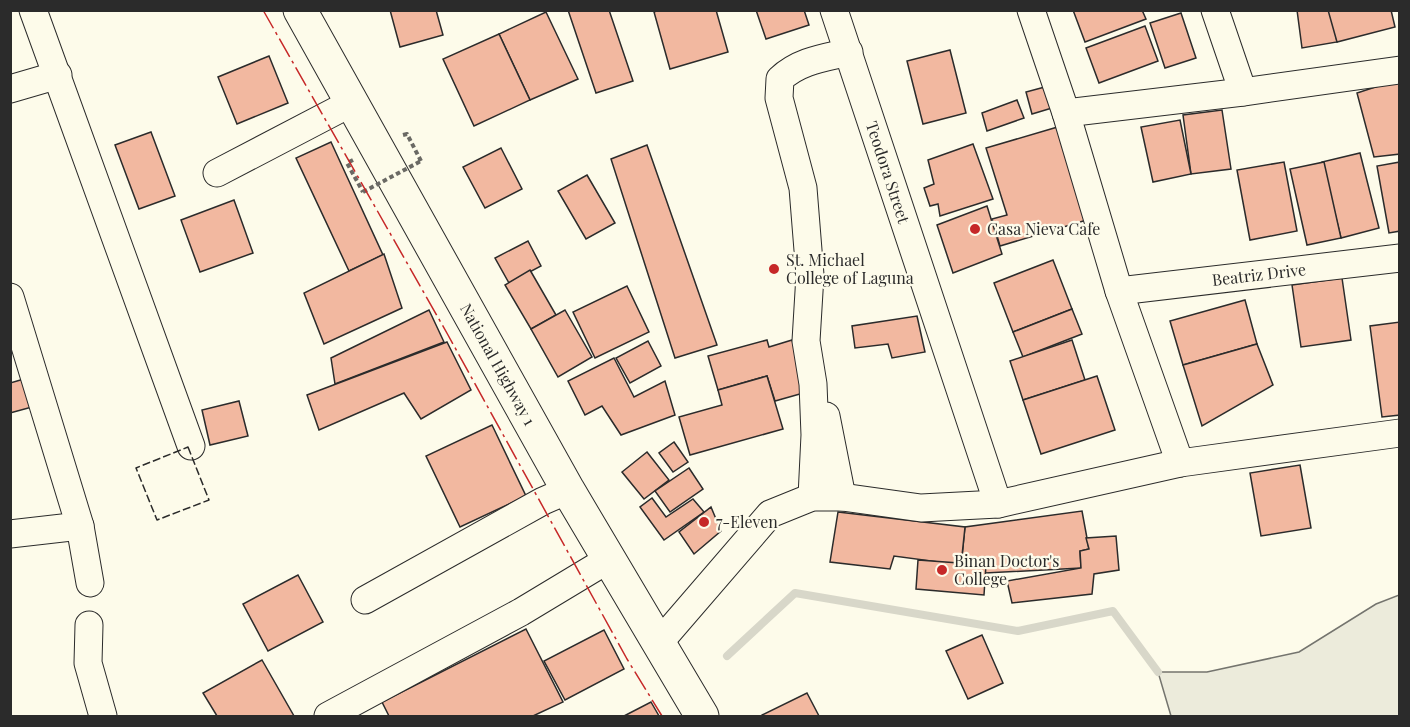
<svg xmlns="http://www.w3.org/2000/svg" width="1410" height="727" viewBox="0 0 1410 727" font-family="'Playfair Display',serif">
<rect width="100%" height="100%" fill="#fdfbea"/>
<path fill="#ecebdb" stroke="#74746e" stroke-width="1.5" d="M1399 595V716H1171L1158 672H1207L1299 652 1376 604Z"/>
<g fill="none" stroke-linecap="round" stroke-linejoin="round">
<path stroke="#d8d7c9" stroke-width="8" d="M727 656 795 593 1018 631 1113 611 1158 672"/>
</g>
<g fill="#f2b8a0" stroke="#2b2b2b" stroke-width="1.5">
<path d="M390 10H436L443 35 400 47Z"/>
<path d="M568 10H609L633 81 596 93Z"/>
<path d="M659 10H716L728 52 670 69 654 12Z"/>
<path d="M756 10H804L809 25 766 39Z"/>
<path d="M1073 10H1142L1146 19 1085 42Z"/>
<path d="M1297 10H1332L1337 42 1302 48Z"/>
<path d="M1328 10H1391L1395 27 1337 42Z"/>
<path d="M546 12 578 79 530 100 499 34Z"/>
<path d="M1181 13 1196 58 1165 68 1150 23Z"/>
<path d="M1145 26 1158 61 1099 83 1086 48Z"/>
<path d="M499 34 530 100 474 126 443 59Z"/>
<path d="M950 50 966 113 923 124 907 61Z"/>
<path d="M269 56 288 103 237 124 218 77Z"/>
<path d="M1400 79V154L1374 157 1357 93Z"/>
<path d="M1056 84 1062 105 1032 114 1026 92Z"/>
<path d="M1017 100 1024 118 987 131 982 113Z"/>
<path d="M1222 110 1231 169 1191 174 1183 115Z"/>
<path d="M1180 120 1191 174 1153 182 1141 127Z"/>
<path d="M1061 126 1090 219 1000 246 992 219 1007 215 986 148Z"/>
<path d="M151 132 175 196 139 209 115 145Z"/>
<path d="M331 142 383 255 349 271 296 158Z"/>
<path d="M973 144 993 199 940 216 938 204 930 206 924 188 934 184 928 160Z"/>
<path d="M647 145 717 345 675 358 611 159Z"/>
<path d="M501 148 522 189 485 208 463 167Z"/>
<path d="M1360 153 1379 228 1341 238 1322 162Z"/>
<path d="M1284 162 1297 231 1250 240 1237 170Z"/>
<path d="M1324 162 1341 238 1307 245 1290 169Z"/>
<path d="M1400 162V231L1389 233 1377 166Z"/>
<path d="M587 175 615 223 586 239 558 191Z"/>
<path d="M234 200 253 253 200 272 181 220Z"/>
<path d="M987 206 1002 254 953 273 937 225Z"/>
<path d="M528 241 541 266 509 283 495 258Z"/>
<path d="M384 254 402 308 324 344 304 293Z"/>
<path d="M1053 260 1072 309 1013 332 994 283Z"/>
<path d="M530 270 556 315 531 329 505 285Z"/>
<path d="M1342 278 1351 340 1301 347 1292 285Z"/>
<path d="M627 286 649 332 595 358 573 312Z"/>
<path d="M1245 300 1257 344 1183 365 1170 321Z"/>
<path d="M1072 309 1082 334 1023 357 1013 332Z"/>
<path d="M429 310 444 342 335 384 331 358Z"/>
<path d="M565 310 592 357 558 377 531 329Z"/>
<path d="M917 316 925 352 892 358 888 344 855 348 852 326Z"/>
<path d="M1400 322V415L1382 417 1370 326Z"/>
<path d="M767 340 769 347 792 340 807 392 775 401 767 376 718 390 708 356Z"/>
<path d="M1072 340 1085 380 1023 400 1010 361Z"/>
<path d="M648 341 661 366 630 383 616 358Z"/>
<path d="M447 342 471 390 421 419 404 393 319 430 307 395Z"/>
<path d="M1257 344 1273 385 1202 426 1183 365Z"/>
<path d="M614 358 634 397 665 381 675 415 621 435 602 406 585 415 568 381Z"/>
<path d="M767 376 783 429 690 455 679 417 722 405 718 390Z"/>
<path d="M1097 376 1115 430 1041 454 1023 400Z"/>
<path d="M24 379 32 407 10 413V383Z"/>
<path d="M239 401 248 436 210 445 202 410Z"/>
<path d="M492 425 526 496 460 527 426 456Z"/>
<path d="M674 442 688 462 673 472 659 453Z"/>
<path d="M647 452 669 480 644 499 622 472Z"/>
<path d="M1300 465 1311 528 1261 536 1250 473Z"/>
<path d="M689 468 703 489 670 512 655 491Z"/>
<path d="M652 498 666 517 693 499 704 512 664 540 640 507Z"/>
<path d="M711 507 721 531 694 554 679 532Z"/>
<path d="M1082 511 1089 549 1080 551 1081 568 985 573 986 560 962 557 965 527Z"/>
<path d="M838 512 965 527 961 565 894 556 890 569 830 562Z"/>
<path d="M1116 536 1119 570 1094 574 1092 594 1012 603 1007 581 1081 568 1080 551 1089 549 1086 538Z"/>
<path d="M918 560 986 565 984 595 916 589Z"/>
<path d="M298 575 323 622 268 651 243 604Z"/>
<path d="M526 629 563 702 533 716H389L382 702Z"/>
<path d="M604 630 624 669 565 700 544 661Z"/>
<path d="M982 635 1003 683 968 699 946 651Z"/>
<path d="M262 660 294 716H217L203 693Z"/>
<path d="M807 693 819 716H762V715Z"/>
<path d="M651 702 659 716H624Z"/>
</g>
<g fill="none" stroke-linecap="round" stroke-linejoin="round">
<g stroke="#2b2b2b" stroke-width="29">
<g id="minor">
<path d="M33 10 191 446"/>
<path id="s1" d="M834 10 998 504"/>
<path d="M1031 10 1066 113 1119 291 1180 463"/>
<path d="M1215 10 1243 92"/>
<path d="M10 89 58 75"/>
<path d="M1066 113 1243 92 1400 70"/>
<path d="M217 173 351 103"/>
<path id="s2" d="M1119 291 1400 258"/>
<path d="M10 297 80 526 90 583"/>
<path d="M826 416 842 497"/>
<path d="M812 497 815 435 813 384 806 341 810 275 803 188 779 98 780 79C799 61 823 58 849 52"/>
<path d="M10 534 80 526"/>
<path d="M365 600 543 501 568 490"/>
<path d="M89 625 88 663 103 716"/>
<path d="M658 644 770 514 812 497H842L921 508 998 504 1180 463 1400 433"/>
<path d="M328 716 521 612 609 559"/>
</g>
</g>
<g stroke="#2b2b2b" stroke-width="35">
<g id="highway">
<path id="s3" d="M300 10 568 490 702 716"/>
</g>
</g>
<g stroke="#6a6964" stroke-width="4" stroke-dasharray="4.5 3" stroke-linecap="butt">
<path d="M403 135 407 134 421 161"/>
<path d="M353 160 347 163 363 192"/>
</g>
<use href="#minor" stroke="#fdfbea" stroke-width="27"/>
<use href="#highway" stroke="#fdfbea" stroke-width="33"/>
<path stroke="#6a6964" stroke-width="4" stroke-dasharray="4.5 3" stroke-linecap="butt" d="M363 192 421 161"/>
<path stroke="#2b2b2b" stroke-width="1.5" stroke-dasharray="8 3" stroke-linecap="butt" d="M188 447 209 500 157 520 136 468Z"/>
<path stroke="#c62828" stroke-width="1.5" stroke-dasharray="21 4.5 3 4.5" stroke-linecap="butt" d="M263 10 448 335 627 659 662 716"/>
</g>
<g fill="#c62828" stroke="#fdfbea" stroke-width="2">
<circle cx="975" cy="229" r="6"/>
<circle cx="774" cy="269" r="6"/>
<circle cx="704" cy="522" r="6"/>
<circle cx="942" cy="570" r="6"/>
</g>
<g text-anchor="middle" stroke-width="4.5" stroke-linejoin="round" paint-order="stroke">
<g font-size="16" fill="#2b2b2b" stroke="#fdfbea">
<text dy="6" stroke="none"><textPath href="#s1" startOffset="171">Teodora Street</textPath></text>
<text dy="6" stroke="none"><textPath href="#s2" startOffset="141">Beatriz Drive</textPath></text>
<text dy="6" stroke="none"><textPath href="#s3" startOffset="406">National Highway 1</textPath></text>
</g>
<g font-size="16" fill="#2b2b2b" stroke="#fdfbea" text-anchor="start">
<text x="987" y="235">Casa Nieva Cafe</text>
<text x="786" y="266">St. Michael<tspan x="786" dy="18">College of Laguna</tspan></text>
<text x="716" y="528">7-Eleven</text>
<text x="954" y="567">Binan Doctor's<tspan x="954" dy="18">College</tspan></text>
</g>
</g>
<rect width="1410" height="727" fill="none" stroke="#2b2b2b" stroke-width="24"/>
</svg>
